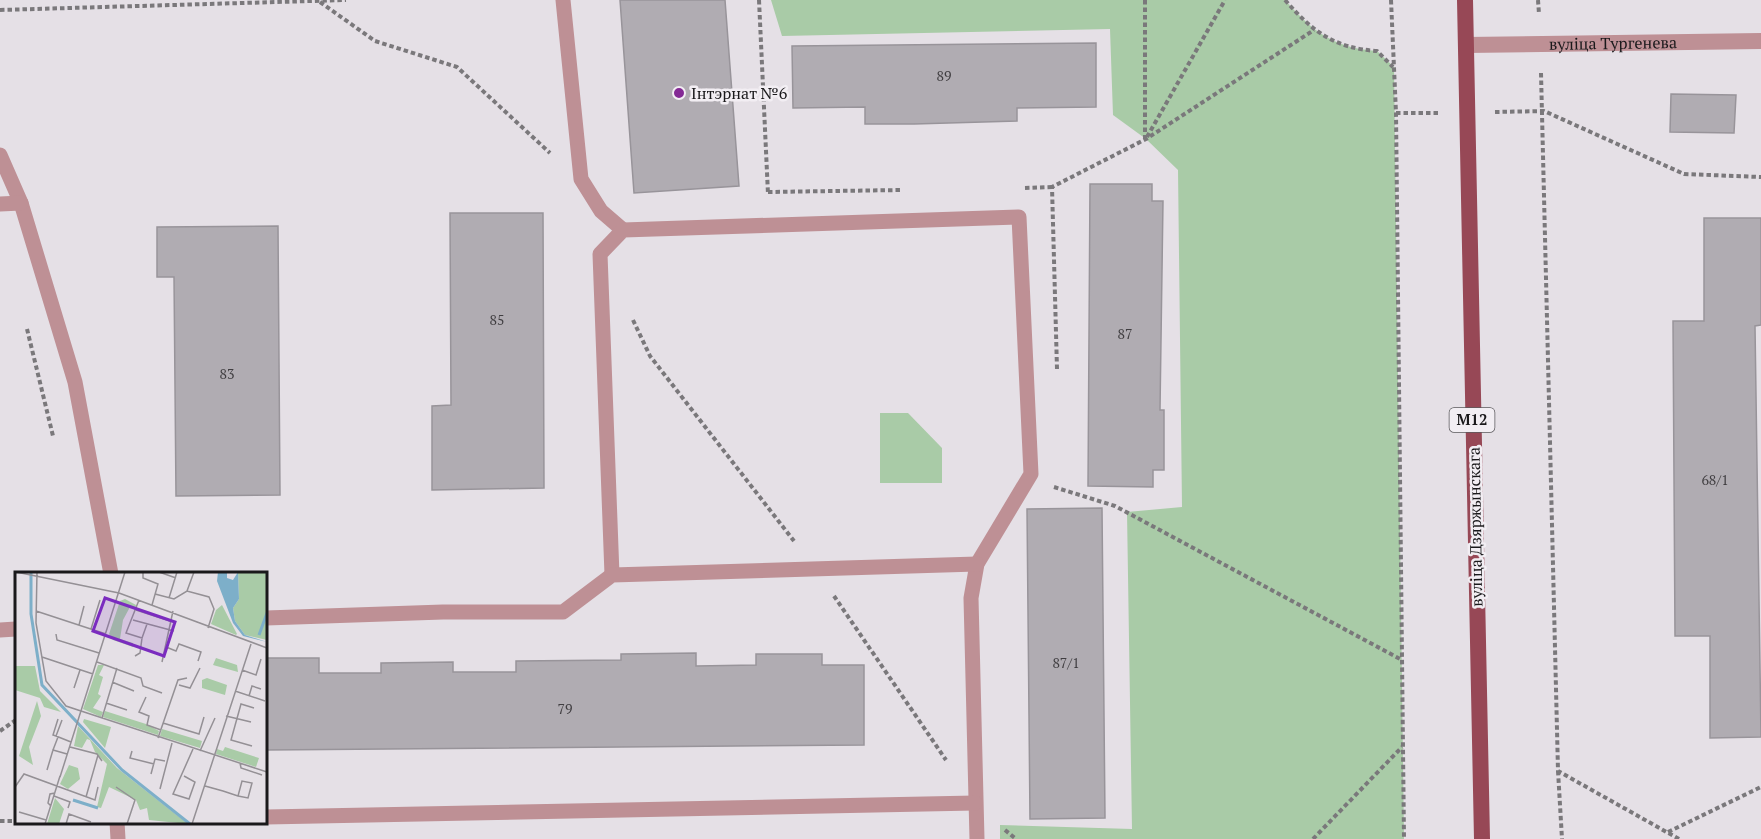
<svg xmlns="http://www.w3.org/2000/svg" width="1761" height="839" viewBox="0 0 1761 839" font-family="'PT Serif',serif">
<rect width="100%" height="100%" fill="#e5e0e6"/>
<g fill="#a9cba7">
<path d="M771 0H1285C1313 32 1334 48 1377 51L1394 67 1404 839H1000V825L1132 829 1127 512 1182 507 1178 170 1146 139 1113 115 1110 29 782 36Z"/>
<path d="M880 413H908L942 448V483H880Z"/>
</g>
<g fill="#b0acb2" stroke="#98949a" stroke-width="1.5">
<path d="M620 0H725L739 186 634 193Z"/>
<path d="M1096 43V107L1017 108V121L914 124H865V107L793 108 792 46Z"/>
<path d="M1671 94 1736 95 1734 133 1670 132Z"/>
<path d="M1090 184H1152V201H1163L1160 410H1164V470H1153V487L1088 486Z"/>
<path d="M450 213H543L544 488 432 490V406L451 405Z"/>
<path d="M1704 218H1761V325L1755 326 1761 737 1710 738V636H1675L1673 321H1704Z"/>
<path d="M278 226 280 495 176 496 174 277H157V227Z"/>
<path d="M1102 508 1105 818 1030 819 1027 509Z"/>
<path d="M696 653V666L756 665V654H822V665H864V745L266 750V658H319V673H381V663L453 662V672H516V661L621 660V654Z"/>
</g>
<g fill="none" stroke-linecap="round" stroke-linejoin="round">
<g stroke="#7a787b" stroke-width="4" stroke-dasharray="4.5 3" stroke-linecap="butt">
<path d="M759 0 768 194"/>
<path d="M1145 0V139"/>
<path d="M1285 0C1313 32 1334 48 1377 51L1393 67"/>
<path d="M1391 0 1396 113 1404 839"/>
<path d="M1538 0 1539 14"/>
<path d="M320 2 375 41 457 67 550 153"/>
<path d="M0 10 346 0"/>
<path d="M1541 73 1558 771 1679 839"/>
<path d="M1495 112 1544 111 1684 174 1761 177"/>
<path d="M1396 113H1440"/>
<path d="M1147 137 1225 0"/>
<path d="M1025 188 1052 187"/>
<path d="M768 192 901 190"/>
<path d="M633 320 650 356 794 541"/>
<path d="M27 329 53 436"/>
<path d="M1057 369 1052 187 1146 139 1314 30"/>
<path d="M1054 487 1115 506 1402 660"/>
<path d="M834 596 946 760"/>
<path d="M0 731 16 720"/>
<path d="M1558 771 1562 839"/>
<path d="M0 821H16"/>
<path d="M1005 830 1016 839"/>
<path d="M1668 832 1761 787"/>
<path d="M1313 839 1402 747"/>
</g>
<g stroke="#be9095" stroke-width="15">
<path d="M563 0 581 179 601 211 623 230"/>
<path d="M0 155 21 203 75 382 111 574"/>
<path d="M0 204 21 203"/>
<path d="M612 575 600 254 623 230 1019 217 1031 474 977 564 971 598 977 839"/>
<path d="M266 618 443 612H563L612 575 977 564"/>
<path d="M0 630 16 629"/>
<path d="M266 817 975 803"/>
<path d="M117 822 118 839"/>
</g>
<path stroke="#be9095" stroke-width="16" id="s1" d="M1466 45 1761 41"/>
<path stroke="#974856" stroke-width="16" d="M1465 0 1482 839"/>
</g>
<circle fill="#842995" stroke="#f2eef3" stroke-width="2" cx="679" cy="93" r="6"/>
<g text-anchor="middle" stroke-width="5" stroke-linejoin="round" paint-order="stroke">
<g font-size="14" fill="#403e41">
<text x="944" y="81">89</text>
<text x="497" y="325">85</text>
<text x="1125" y="339">87</text>
<text x="227" y="379">83</text>
<text x="1715" y="485">68/1</text>
<text x="1066" y="668">87/1</text>
<text x="565" y="714">79</text>
</g>
<rect fill="#f2eef3" stroke="#5b595c" stroke-width="1.5" x="1449.5" y="408" width="45" height="24" rx="4.5"/>
<g font-size="15" font-weight="bold" fill="#1a191b">
<text x="1472" y="425">М12</text>
</g>
<g font-size="16" fill="#1a191b" stroke="#f2eef3">
<text dy="6" stroke="none"><textPath href="#s1" startOffset="147">вуліца Тургенева</textPath></text>
<text transform="translate(1475 527) rotate(-91)" y="6">вуліца Дзяржынскага</text>
</g>
<g font-size="16" fill="#1a191b" stroke="#f2eef3" text-anchor="start">
<text x="691" y="99">Інтэрнат №6</text>
</g>
</g>
<g transform="translate(15 572)">
<rect width="252" height="252" fill="#e5e0e6"/>
<path d="M223 0H252V68L230 63 220 49 218 36 224 27ZM110 27 121 33 120 37 115 35 108 48 105 67 118 71V75L98 68 94 62 105 29ZM207 33 222 62 221 63 196 52 201 38ZM201 86 222 93 223 100 198 93ZM83 93H89L84 103 88 105 83 122 86 124 78 136 88 140 86 145 68 137ZM0 94H20L25 119 46 140 29 135 25 126 0 118ZM192 106 212 113 210 123 187 116V108ZM22 129 26 144 14 175 18 193 4 184ZM90 139 131 152 144 159 143 163 88 145ZM69 147 96 155 90 176 68 150ZM63 154 102 196 173 252 134 248 132 236 125 238 121 228 94 215 86 236 82 235 92 192 80 180 75 168 72 167 67 176 59 174ZM147 157 187 169 185 176 145 164ZM210 175 244 186 241 195 201 182 202 177 208 179ZM54 193 63 196 65 207 53 217 45 212ZM40 226 49 237 44 252H32Z" fill="#a9cba7"/>
<path d="M203 0H212V6L218 8 223 0 224 27 218 36 220 49 230 63 252 70 228 64 218 51 202 9Z" fill="#7dafc9"/>
<path fill="none" stroke="#7dafc9" stroke-width="3" d="M16 0V42L27 113 107 198 175 252M244 63 252 41M58 228 83 236"/>
<path fill="none" stroke="#949095" stroke-width="1.5" d="M1 0 104 21M22 0 21 51 31 109 51 134 66 139M128 0V6L143 12 137 33M144 0 161 6M172 19 179 0M104 21 252 76M140 22 159 27 172 19 194 25 199 37 193 56M154 26 162 0M124 28 111 61 127 66 132 52M121 38 155 49M21 39 91 62M118 48 159 59M64 53 69 34M76 57 85 28M41 62 42 68 84 81M151 75 161 79 164 72 186 80 183 89M120 84 125 81 127 66M27 85 78 102M82 90 126 106 128 114 147 121M147 90 158 39M227 98 241 103 246 87M97 110 119 119M164 113 175 116 185 96M59 116 65 98M220 119 250 129M234 124 237 114 246 117M131 125 124 140 134 144 132 153 146 158M91 131 112 138M66 139 252 200M211 144 236 150M87 146 102 96M47 148 41 164 56 170M148 151 184 162 189 145M41 164 38 163 43 147M43 165 38 178 52 182M143 166 163 108 172 106M237 174 216 168 226 132 239 136M55 175 82 182 87 189M117 179 115 186 139 192M185 179 200 146M225 191 226 196 247 203M32 198 38 178M136 202 140 187 150 189M169 204 180 210 174 227 158 222 178 177M45 205 110 0M190 214 208 219 223 224 233 226 237 211 227 209 223 224M0 215 9 202 80 228 83 215M101 215 120 228 112 252M145 217 157 171M39 224 55 230 53 236M71 225 83 183M36 234 33 231 35 222 40 221M4 240 31 248M30 252 45 204M51 252 54 242 76 250M177 252 236 72"/>
<path fill="#7b2cbf" fill-opacity="0.15" stroke="#7b2cbf" stroke-width="3" d="M90 26 160 50 149 84 78 59Z"/>
<rect width="252" height="252" fill="none" stroke="#1a191b" stroke-width="3"/>
</g>
</svg>
